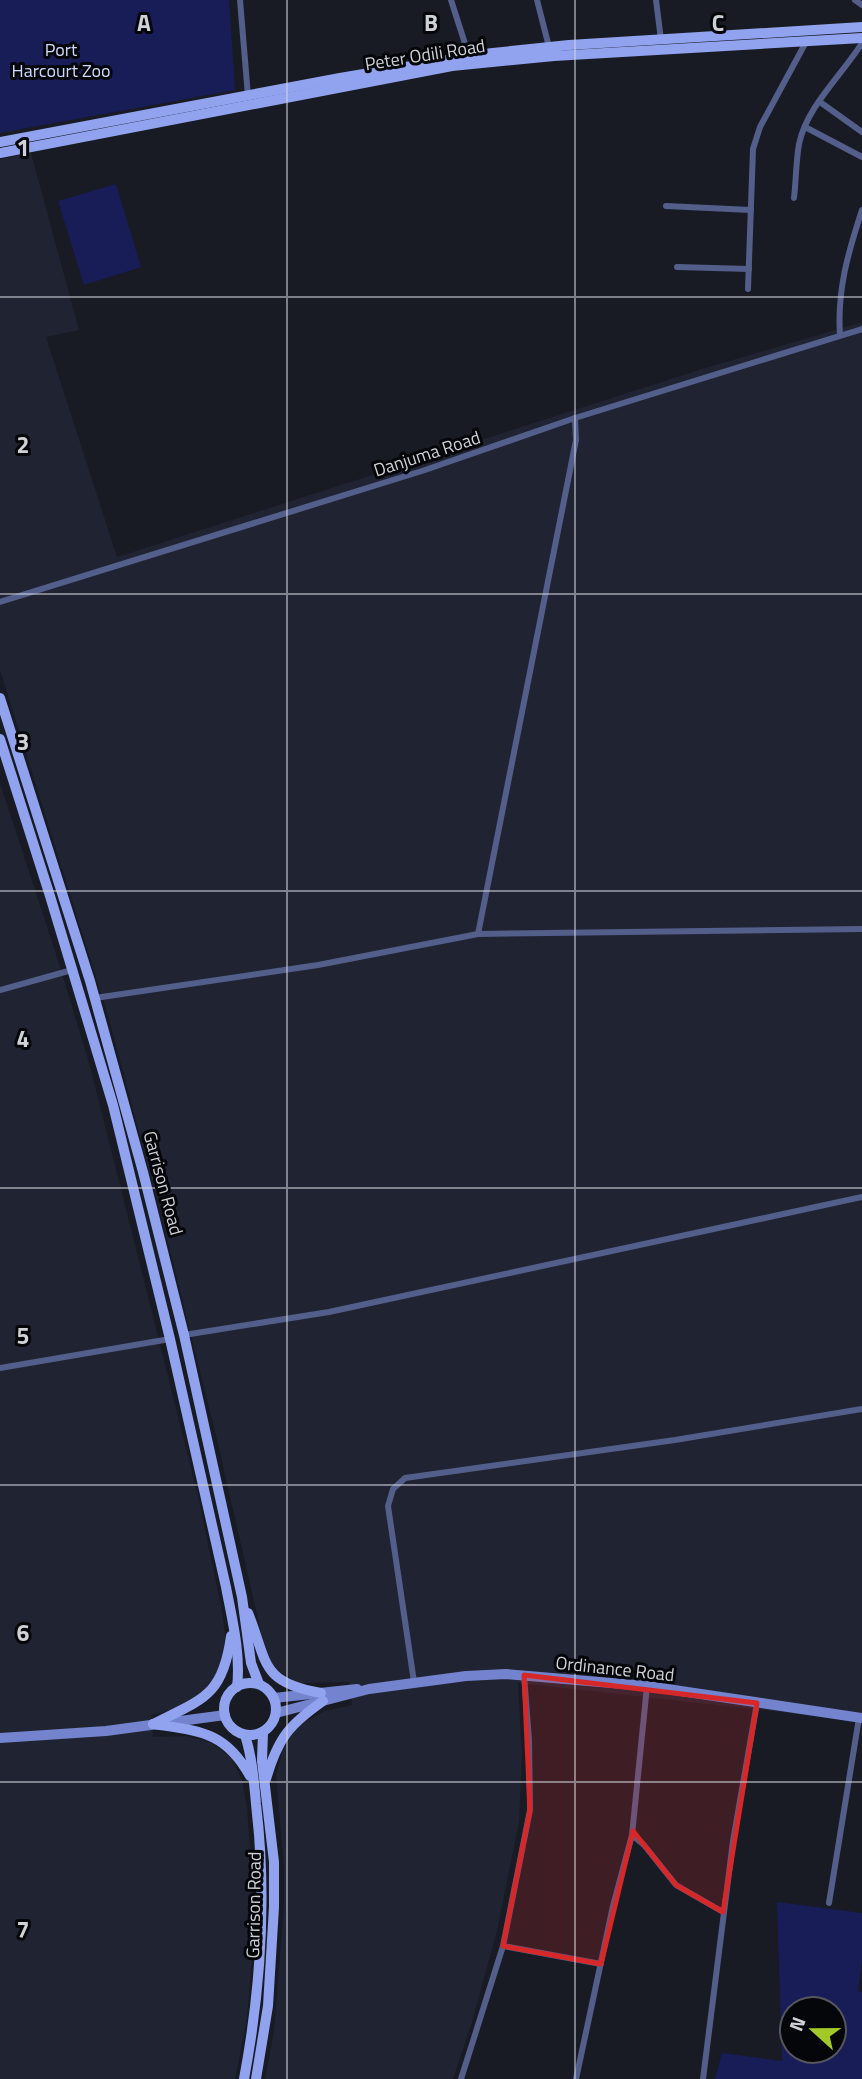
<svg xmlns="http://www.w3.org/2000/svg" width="862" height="2079" viewBox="0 0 862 2079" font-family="'Titillium Web',sans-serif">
<rect width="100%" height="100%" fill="#181b23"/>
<g fill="#202331">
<path d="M31 153 79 330 46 337 117 557 702 369 862 322V1721L518 1683 522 1757 519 1822 497 1931 472 2022 453 2079H265L274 2031 284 1904V1870L276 1775 283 1750 291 1735 301 1725 324 1711 352 1705 349 1682 299 1683 277 1670 270 1660 262 1636 218 1444 162 1218 109 1019 0 670V159Z"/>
<path d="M0 783 56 954 90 1066 197 1492 221 1606 225 1634 224 1651 220 1667 214 1678 201 1694 172 1710 151 1715 153 1737 187 1736 212 1743 231 1758 242 1780 247 1808 252 1877 253 1946 247 2018 235 2079H0Z"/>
</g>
<g fill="#181d58" fill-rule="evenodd">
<path d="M0 0H229L235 90 0 133Z"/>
<path d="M116 184 141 267 84 285 58 201Z"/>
<path d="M777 1902 862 1913V1959L858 1991 862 1992V2079H715L722 2053 782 2061ZM792 2009H834V2051H792Z"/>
</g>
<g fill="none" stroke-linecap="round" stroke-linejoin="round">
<g stroke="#535e8b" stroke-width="6">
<path d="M240 0 248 96"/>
<path d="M451 0 469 56"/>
<path d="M537 0 549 47"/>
<path d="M656 0 661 40"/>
<path d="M855 0 862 5"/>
<path d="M820 102 862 132"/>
<path d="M805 127 862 157"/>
<path d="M794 198C796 181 796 161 799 144 807 106 842 75 862 43"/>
<path d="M666 206 751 210"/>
<path d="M677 267 749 269"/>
<path d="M748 289 753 149 760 127 806 42"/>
<path d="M840 335C837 290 848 253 862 210"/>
<path d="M0 602 425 470 575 418 862 329"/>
<path d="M478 934 576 440 575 418"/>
<path d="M0 990 72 970"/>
<path d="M95 998 318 965 478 934 862 929"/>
<path d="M184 1335 329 1312 862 1197"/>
<path d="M0 1368 170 1339"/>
<path d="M414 1682 388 1506 393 1489 405 1478 675 1440 862 1409"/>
<path d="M632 1835 644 1845 676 1885 723 1912"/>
<path d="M829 1903 859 1718"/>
<path d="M503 1946 601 1964"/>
<path d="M461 2079 503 1946 530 1810 529 1740 524 1675"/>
<path d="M576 2079 613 1906 632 1835 647 1686"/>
<path d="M703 2079 733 1841 757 1703"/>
</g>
<g stroke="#7383cd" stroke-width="10">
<path d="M274 1698 357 1689"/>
<path d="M276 1713 369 1689 466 1676 506 1674 647 1686 862 1718"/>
<path d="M0 1738 106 1731 225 1715"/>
</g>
<g stroke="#91a3ef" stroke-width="10">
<path d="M0 142 340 78 483 54 569 45 862 27"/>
<path d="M0 153 452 66 554 56 862 38"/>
<path d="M0 698 90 981 143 1172 184 1335 242 1597 251 1663 259 1684"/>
<path d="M0 739 50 896 113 1105 170 1339 226 1587C232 1619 241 1654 237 1687"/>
<path d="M248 1613C268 1662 259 1682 321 1693"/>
<circle cx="250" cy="1709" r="26"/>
<path d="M153 1724C203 1699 223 1696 231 1636"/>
<path d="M153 1724C199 1731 225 1731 250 1776"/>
<path d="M266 1779C278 1738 289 1725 323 1701"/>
<path d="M244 2079C261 1988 267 1896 256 1804 254 1781 252 1757 245 1735"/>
<path d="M256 2079 268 2006 274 1907V1862L262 1761 263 1732"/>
</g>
</g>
<path fill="#d62828" fill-opacity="0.2" stroke="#d62828" stroke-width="5" stroke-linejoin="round" d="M524 1675 757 1703 723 1912 676 1885 633 1831 601 1964 503 1946 530 1810Z"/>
<path fill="none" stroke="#d0d1d8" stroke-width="2" stroke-opacity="0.55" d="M287 0V2079M575 0V2079M0 297H862M0 594H862M0 891H862M0 1188H862M0 1485H862M0 1782H862"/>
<g text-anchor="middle" stroke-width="6" stroke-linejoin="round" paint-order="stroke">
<g font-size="18" fill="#cdd8fe" stroke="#050609">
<text x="61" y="56">Port<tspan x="61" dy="21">Harcourt Zoo</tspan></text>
</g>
<g font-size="18" fill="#d0d1d8" stroke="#050609">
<text transform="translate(425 55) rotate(-9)" y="6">Peter Odili Road</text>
<text transform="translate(427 454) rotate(-18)" y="6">Danjuma Road</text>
<text transform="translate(163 1183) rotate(75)" y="6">Garrison Road</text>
<text transform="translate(615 1669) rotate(6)" y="6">Ordinance Road</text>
<text transform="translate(254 1905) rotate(-89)" y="6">Garrison Road</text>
</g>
</g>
<g font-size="23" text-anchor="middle" font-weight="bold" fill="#d0d1d8" stroke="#050609" stroke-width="6" stroke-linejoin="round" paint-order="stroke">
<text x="144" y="31">A</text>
<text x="431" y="31">B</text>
<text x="718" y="31">C</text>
<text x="23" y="156">1</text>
<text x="23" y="453">2</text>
<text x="23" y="750">3</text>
<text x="23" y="1047">4</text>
<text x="23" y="1344">5</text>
<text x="23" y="1641">6</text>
<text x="23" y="1938">7</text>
</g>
<g transform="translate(813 2030) rotate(291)"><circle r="33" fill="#050609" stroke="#56575c" stroke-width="2"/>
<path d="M0-5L12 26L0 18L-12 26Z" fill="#a2c928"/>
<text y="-10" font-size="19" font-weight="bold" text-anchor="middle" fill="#d0d1d8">N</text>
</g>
</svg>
